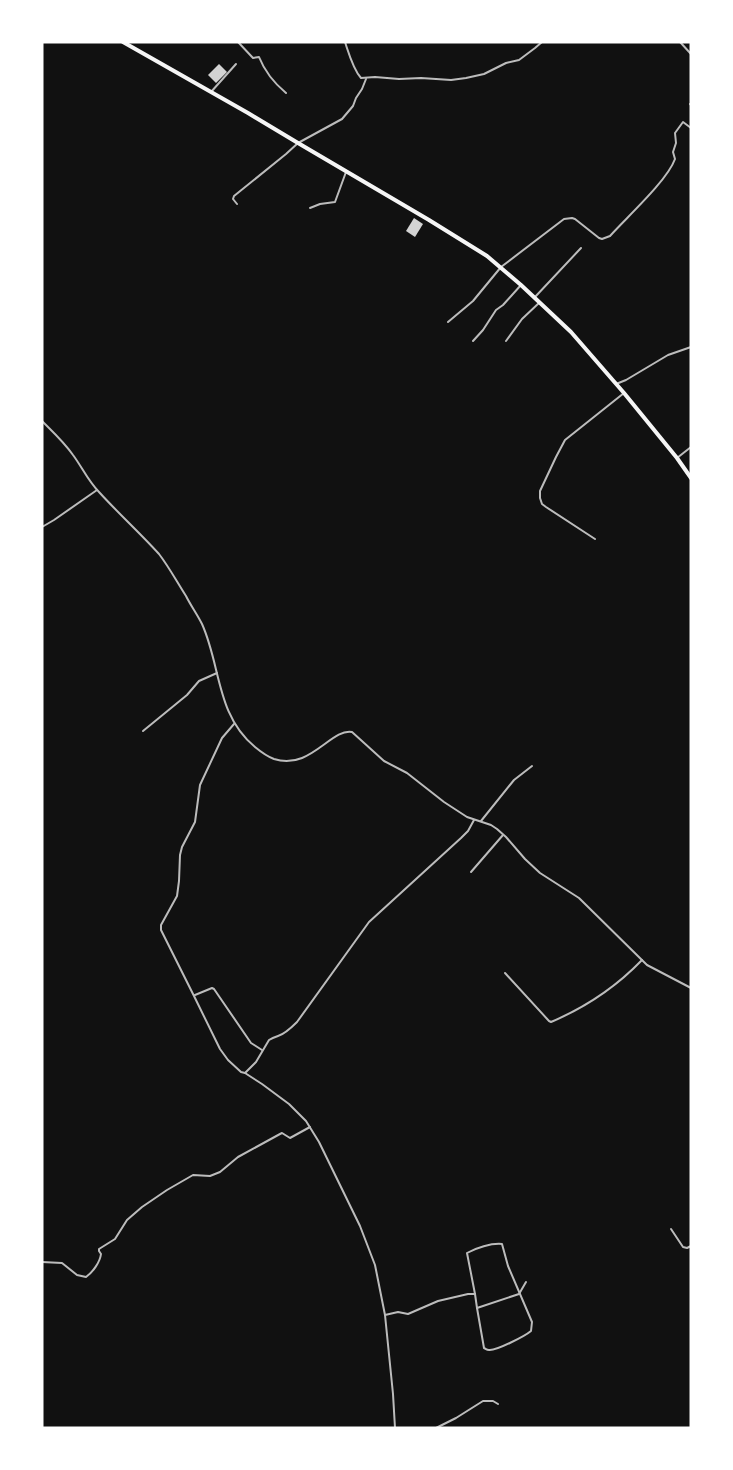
<svg xmlns="http://www.w3.org/2000/svg" width="733" height="1470" viewBox="0 0 733 1470" font-family="'Zilla Slab',serif">
<rect width="100%" height="100%" fill="#111"/>
<g fill="#d3d3d3">
<path d="M219 64 227 72 216 83 208 75Z"/>
<path d="M414 218 423 224 415 237 406 231Z"/>
</g>
<g fill="none" stroke-linecap="round" stroke-linejoin="round">
<g stroke="#bcbcbc" stroke-width="2">
<path d="M238 42 253 58 259 57C265 72 274 83 286 93"/>
<path d="M345 42C349 54 353 69 361 78L375 77 399 79 421 78 451 80 466 78 484 74 506 63 519 60 535 48 542 42"/>
<path d="M680 42 691 54"/>
<path d="M211 92 236 64"/>
<path d="M690 104 691 105"/>
<path d="M237 204 233 199 234 196 286 154 298 143 342 119 353 106 356 98 362 89 366 79"/>
<path d="M310 208 320 204 335 202 346 172"/>
<path d="M535 297 581 248"/>
<path d="M448 322 473 301 501 267 564 219 572 218 575 219 599 238 602 239 610 236C627 217 667 181 675 159L673 152 676 143 675 133 683 122 691 128"/>
<path d="M473 341 483 330 496 310 503 305 521 285"/>
<path d="M506 341 522 319 540 302"/>
<path d="M616 384 626 380 668 355 691 347"/>
<path d="M42 421C53 432 64 442 73 455 82 467 88 481 99 492 118 513 140 533 159 554 169 567 177 582 186 596 191 606 197 614 202 624 221 666 216 715 255 747 261 752 266 756 274 759 310 771 331 728 352 732L384 761 407 773 444 802 467 817 491 825 497 829 506 837 525 859 540 873 579 898 647 965 691 988"/>
<path d="M677 458 691 447"/>
<path d="M42 527 54 520 97 490"/>
<path d="M595 539 546 507 542 504 540 498V491L556 457 565 440 624 393"/>
<path d="M234 724 222 738 200 785 195 822 182 847 180 855 179 881 177 896 161 925V930L194 996 220 1049 228 1060 241 1072 245 1073 262 1084 289 1104 306 1121 319 1142 360 1226 375 1265 385 1315 393 1394 395 1428"/>
<path d="M143 731 187 695 199 681 217 673"/>
<path d="M481 821 514 780 532 766"/>
<path d="M471 872 503 835"/>
<path d="M505 973 549 1021 551 1022C584 1008 617 986 642 960"/>
<path d="M195 995 212 988 214 989 251 1043 262 1050"/>
<path d="M245 1073 256 1062 269 1040C272 1038 275 1037 278 1036 285 1034 292 1027 297 1022L369 922 461 838 468 831 474 820"/>
<path d="M671 1229 683 1247 687 1248 691 1246"/>
<path d="M42 1262 62 1263 77 1275 86 1277C93 1272 100 1262 101 1254L99 1251V1249L115 1239 127 1220 142 1207 167 1190 193 1175 210 1176 220 1172 238 1157 280 1134 282 1133 290 1138 310 1127"/>
<path d="M475 1294 467 1253C476 1248 491 1243 502 1244L508 1266 532 1322 531 1331C525 1336 496 1351 489 1350 487 1350 486 1349 484 1348L477 1308"/>
<path d="M385 1315 398 1312 408 1314 438 1301 468 1294H475L477 1308 519 1294 526 1282"/>
<path d="M436 1428 456 1418 483 1401H493L498 1404"/>
</g>
<path stroke="#f5f5f5" stroke-width="4" d="M123 42 248 113 298 143 429 220 487 256 521 285 571 332 624 393 677 458 691 478"/>
</g>
<rect width="733" height="1470" fill="none" stroke="#ffffff" stroke-width="87"/>
</svg>
